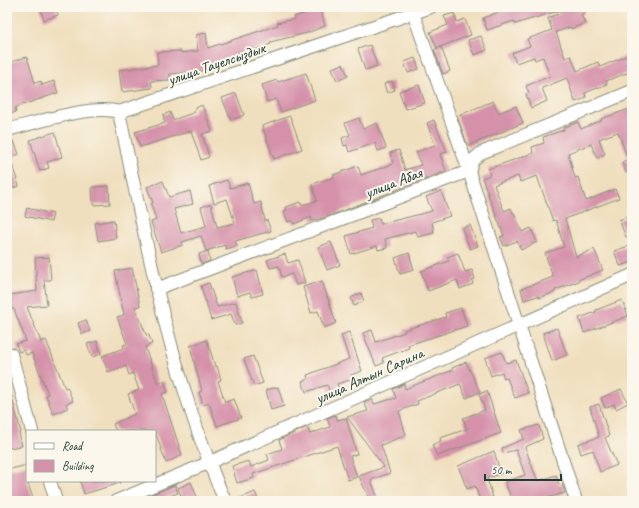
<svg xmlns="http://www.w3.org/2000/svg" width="639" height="508" viewBox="0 0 639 508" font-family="Caveat,sans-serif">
<rect width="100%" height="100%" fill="#fbf7ec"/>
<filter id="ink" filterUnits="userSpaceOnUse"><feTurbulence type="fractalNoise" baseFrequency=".025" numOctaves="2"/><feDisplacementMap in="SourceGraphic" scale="8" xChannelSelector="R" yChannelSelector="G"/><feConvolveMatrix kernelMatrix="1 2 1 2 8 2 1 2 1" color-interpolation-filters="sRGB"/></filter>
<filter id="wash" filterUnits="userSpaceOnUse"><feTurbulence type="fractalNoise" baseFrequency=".012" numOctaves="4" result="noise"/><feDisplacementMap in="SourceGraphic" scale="16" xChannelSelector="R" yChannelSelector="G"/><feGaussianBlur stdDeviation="0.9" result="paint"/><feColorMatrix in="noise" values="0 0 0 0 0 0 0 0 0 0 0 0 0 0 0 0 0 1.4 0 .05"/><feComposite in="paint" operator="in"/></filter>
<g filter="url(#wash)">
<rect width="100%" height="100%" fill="#f0dfbe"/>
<g id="blocks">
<g fill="#d591aa">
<path d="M40 7H56L58 15 44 20Z"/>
<path d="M497 7H565V9L515 24 514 21 487 30 483 18 499 12Z"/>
<path d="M569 7H582L584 13 581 15 585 23 571 29V27L556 32 565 58 571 56 577 71 598 62 600 67 626 56 632 71 606 81 607 84 585 93 586 98 575 102 567 78 542 88 547 101 531 108 526 94 529 93 526 86 550 76 543 57 535 60 534 57 516 63 512 53 530 46 527 39 552 30 548 18 570 9Z"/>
<path d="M320 8 325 26 307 33 270 42 271 44 211 66V70L170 74V80L151 81 152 88 122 92 119 70 158 65 157 52 181 51V53L198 51 196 35 206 33 208 48 278 25 277 23 295 19 294 17Z"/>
<path d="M454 13 457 22 465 19 471 35 437 48 430 32 448 25 444 16Z"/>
<path d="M481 36 487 50 474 55 468 40Z"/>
<path d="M370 45 377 66 365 70 358 49Z"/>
<path d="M441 47 450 71 443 74 434 50Z"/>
<path d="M27 57 35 83 41 81 42 85 54 81 58 93 22 105 15 108 16 112 7 115V63Z"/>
<path d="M415 58 419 69 408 73 404 62Z"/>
<path d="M343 64 348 76 337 81 332 68Z"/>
<path d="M306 73 315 100 281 112 276 99 267 102 262 85 277 80 278 82Z"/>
<path d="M392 81 395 90 387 93 384 84Z"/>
<path d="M419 85 425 103 405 109 399 91Z"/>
<path d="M236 93 244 115 231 120 222 98Z"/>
<path d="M493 101 498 113 516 106 523 123 468 146 457 116Z"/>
<path d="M202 105 212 131 202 134 209 157 201 160 191 131 140 147 135 132 165 123 163 115 170 112 173 120 195 112 194 109Z"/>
<path d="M632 108V170L626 173 622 162 628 159 618 132 599 139 605 154 597 158 591 144 568 153 575 178 578 177 586 201 615 189 619 198 565 219 576 257 594 249 603 270 578 280 579 281 555 290V292L539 298 538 296 524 300 521 289 553 277 545 253 564 247 556 220 553 221 537 176 520 182 518 176 494 185 504 211 511 208 513 213H514L522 232 531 228 537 242 521 250 517 241 504 246 500 237 504 236 482 178 490 175 488 169 533 153 532 147 544 143 543 137 564 130 563 128 578 122 581 129 602 120 601 119Z"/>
<path d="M290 116 302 149 274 159 262 126Z"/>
<path d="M359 118 363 129 377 123 386 148 378 151 375 143 349 152 347 145 344 146 342 138 350 135 345 123Z"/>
<path d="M434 120 447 152 440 154 446 171 329 216 312 221 311 217 294 224 292 220 288 222 284 211 287 210 286 207 300 202 301 205 317 201 312 184 334 177 333 175 358 166 361 175 393 164 390 153 399 150 405 170 421 165 416 152 435 145 427 123Z"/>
<path d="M55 132 62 157 47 162 49 168 40 171 30 140Z"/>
<path d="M14 141 19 154 10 158 19 186 7 190V143Z"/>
<path d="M227 180 230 188 248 183 254 204 261 202 265 221 267 220 271 231 235 241 237 246 226 249 225 245 206 251 201 236 182 242 183 245 161 252 151 222 156 220 151 204 153 203 147 187 163 181 169 197 190 191 193 204 174 209 181 233 206 226 201 207 211 204 217 227 235 223 227 199 214 203 209 186Z"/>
<path d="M109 186 110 204 93 205 92 187Z"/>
<path d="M441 191 450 216 432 222 434 233 418 237 416 231 385 239 387 248 378 250 377 246 351 254 346 236 372 228 370 220 379 218 381 224 432 211 426 197Z"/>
<path d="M27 208 53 214 51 222 25 216Z"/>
<path d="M632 215V235L626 237 619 220Z"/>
<path d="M114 220 116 238 98 241 95 223Z"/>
<path d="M470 225 478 246 470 249 462 228Z"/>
<path d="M331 242 340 265 327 270 318 247Z"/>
<path d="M632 245V262L620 266 614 251Z"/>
<path d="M208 251 210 261 201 264 199 254Z"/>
<path d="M409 253 414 270 400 274 395 258Z"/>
<path d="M458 253 465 272 472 270 475 279 472 280 473 284 460 289 457 280 428 291 421 271 449 261 447 257Z"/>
<path d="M285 254 288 263 298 260 305 283 296 285 292 274 282 277 279 266 270 268 267 260Z"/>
<path d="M49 257 51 280H44L47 305 27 307 41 342 46 340 65 388 67 387 73 401 66 404 68 408 53 414 46 395 48 394 32 353 26 355 24 350 19 352 16 344 26 341 14 309H12L10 295 37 291 35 258Z"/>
<path d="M132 268 140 306 135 307 146 334 147 336 149 335 152 344 145 347 158 384 164 381 168 392 162 394 182 455 166 463 155 431H116L113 424 135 414 128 394 139 390 133 373 129 375 126 366 108 372 102 356 124 348 123 345 127 344 117 317 124 315 115 271Z"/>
<path d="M257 270 263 294 252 297 250 292 237 296 232 277Z"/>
<path d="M322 281 336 323 324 328 318 311 311 313 303 287Z"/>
<path d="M209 283 217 307 236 302 242 323 235 325 231 314 211 320 201 286Z"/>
<path d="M361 293 364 301 354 306 351 298Z"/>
<path d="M622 300 628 316 584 333 579 318 596 312V310Z"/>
<path d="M461 308 467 326 408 345 409 348 382 358 384 363 376 366 363 333 372 330 376 342 405 332 404 330 446 317 445 313Z"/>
<path d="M86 320 90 331 82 334 78 323Z"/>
<path d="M557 328 567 355 552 361 543 333Z"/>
<path d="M349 332 362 371 351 375 353 379 337 384 339 389 330 392 327 385 306 392 302 381 308 379 307 375 349 359 341 335Z"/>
<path d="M207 340 215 366H217L221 380 218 381 225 402 234 399 241 418 217 426 209 403 203 405 199 392 202 391 190 346Z"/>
<path d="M97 341 101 354 92 357 87 344Z"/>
<path d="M502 352 506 363 516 360 528 393 515 398 507 378 504 379 502 372 491 376 485 358Z"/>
<path d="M253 356 263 383 254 386 244 359Z"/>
<path d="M466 362 480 392 466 398 460 384 417 401 418 404 399 411 406 435 381 445 390 473 371 480 379 501H370L359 476 384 467 347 417 368 411 364 402 372 399 374 404 396 398 393 389 404 384 405 389 453 370 452 368Z"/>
<path d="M278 387 284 406 271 410 266 390Z"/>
<path d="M621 389 628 403 616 409 614 404 605 408 601 398Z"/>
<path d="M7 390H10L21 432 19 433 22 446 7 448Z"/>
<path d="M487 391 501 433 437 456 432 445 441 441 440 438 467 429 463 418 485 410 479 394Z"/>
<path d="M599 404 609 436 605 438 617 465 600 472 593 450 581 454 578 444 599 437 590 407Z"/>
<path d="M336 415 337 420 346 418 357 454 350 456 357 477 348 480 337 446 253 474 254 478 237 483 232 466 249 461 251 467 269 460 267 454 282 449 279 440 307 427 310 434 330 427 327 418Z"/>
<path d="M539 425 543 439 525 447 533 469 538 481 556 475 559 485 562 484 565 493 536 501H512L505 482 525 475 516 450 503 453 502 448 524 439 521 430Z"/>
<path d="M494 451 501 474 487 478 494 501H480L475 486 467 489 458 466Z"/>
<path d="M27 465V481L34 501H13L7 481V470Z"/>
<path d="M80 481H119L120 483 84 494Z"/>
<path d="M191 482 198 499 183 501 178 488Z"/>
<path d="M175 485 178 493 156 501H136Z"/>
<path d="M255 492 259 501H233Z"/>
</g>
</g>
</g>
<g filter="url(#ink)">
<use href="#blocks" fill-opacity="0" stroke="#888e79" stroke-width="1"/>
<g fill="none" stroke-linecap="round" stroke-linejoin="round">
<g stroke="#888e79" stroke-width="14">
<g id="street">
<path d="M411 7 469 171 576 501"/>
<path d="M119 112C146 244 171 377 225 501"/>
<path d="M7 130C35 123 92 104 119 112L431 7"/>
<path d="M156 289 469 171 473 160 481 153 632 91"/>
<path d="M11 354 32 431"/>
<path d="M50 481 56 501"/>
<path d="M116 501 208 463 632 275"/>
</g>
</g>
<use href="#street" stroke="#fff" stroke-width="12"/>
</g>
</g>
<g text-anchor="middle" stroke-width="4" stroke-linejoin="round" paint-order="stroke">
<g font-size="16" fill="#1f3d34" stroke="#fbf7ec">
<text transform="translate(216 63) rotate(-19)" y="6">улица Тауелсыздык</text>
<text transform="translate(393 182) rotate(-21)" y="6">улица Абая</text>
<text transform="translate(369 375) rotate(-24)" y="6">улица Алтын Сарина</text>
</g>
</g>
<rect width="639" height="508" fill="none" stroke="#fbf7ec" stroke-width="24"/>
<rect x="26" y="430" width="130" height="52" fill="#fbf7ec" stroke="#a3ada2"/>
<rect x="34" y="443" width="20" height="6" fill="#ffffff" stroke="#a3ada2"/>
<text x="62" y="450" font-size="12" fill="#1f3d34">Road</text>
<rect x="34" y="460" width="20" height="12" fill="#d591aa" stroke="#a3ada2"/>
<text x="62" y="470" font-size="12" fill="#1f3d34">Building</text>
<path d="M485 474v6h76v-6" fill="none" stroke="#1f3d34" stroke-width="2"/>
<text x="491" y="474" font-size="12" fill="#1f3d34" stroke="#fbf7ec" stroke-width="3" paint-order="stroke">50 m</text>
</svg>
